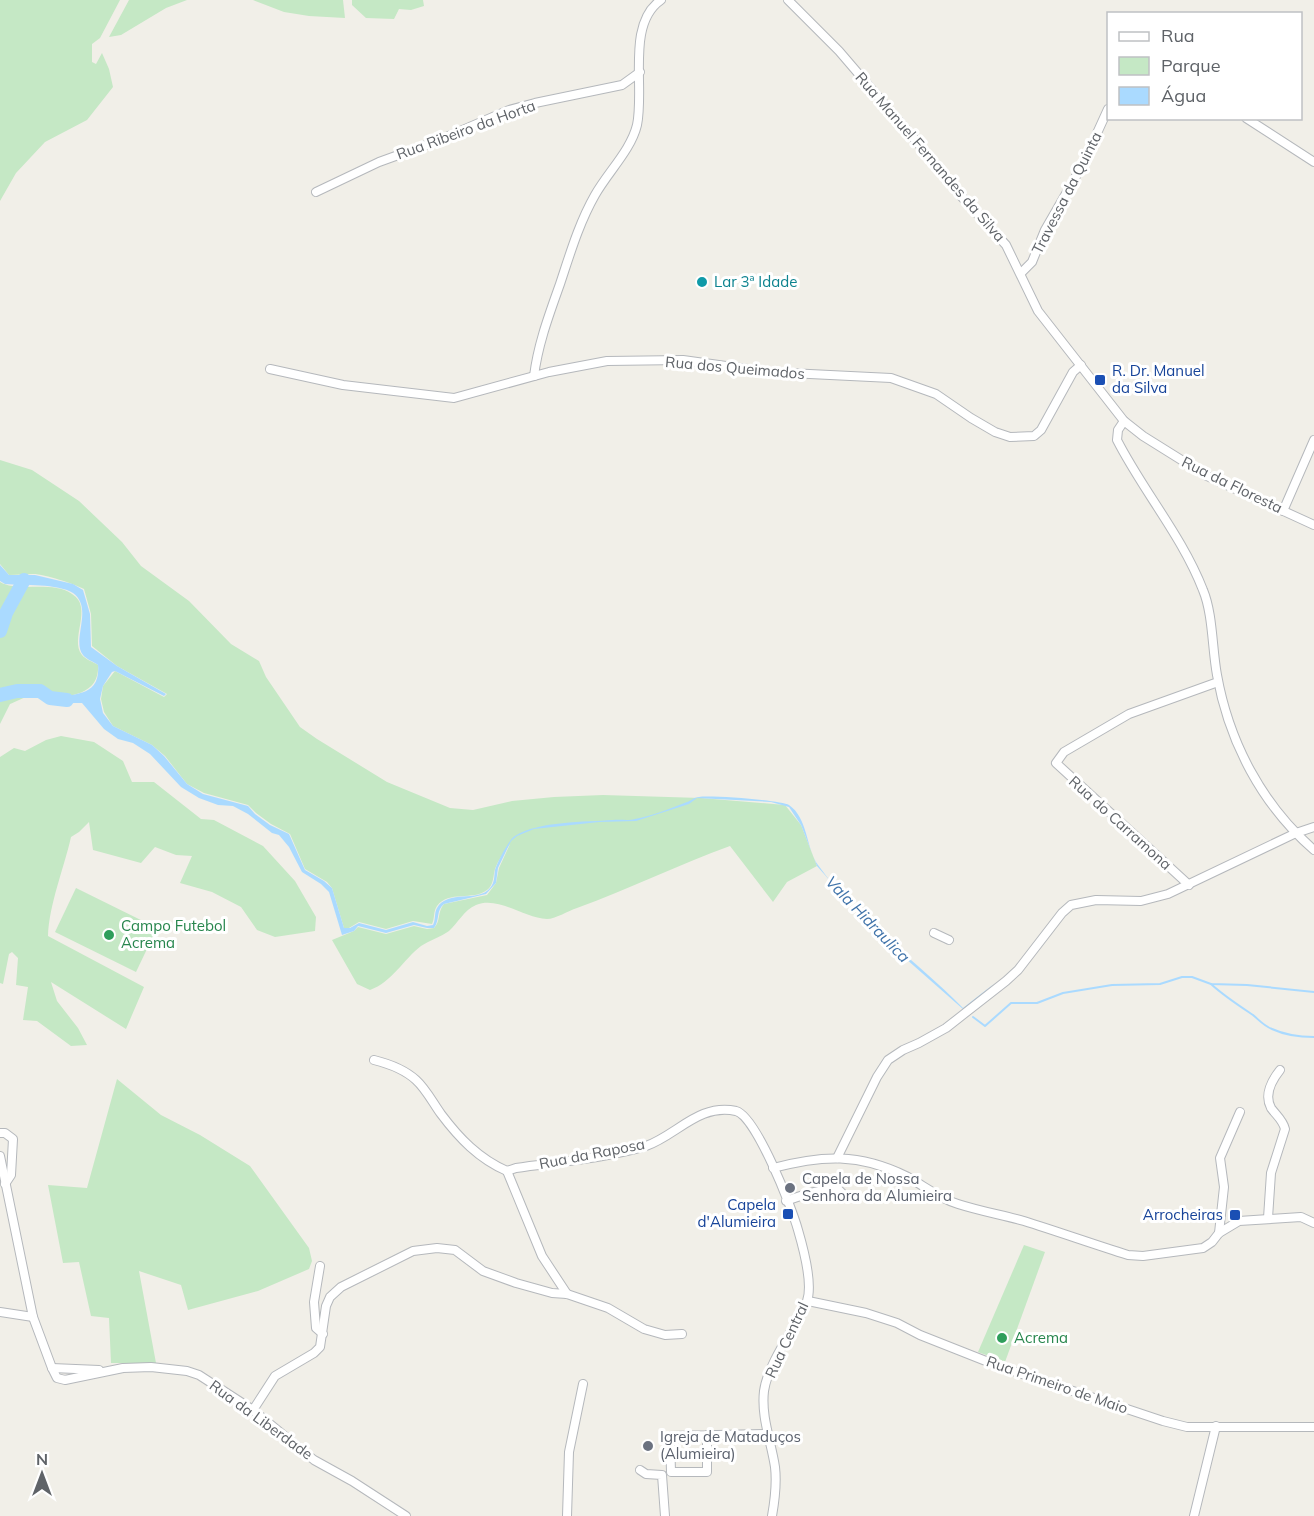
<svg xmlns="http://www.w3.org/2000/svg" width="1314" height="1516" viewBox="0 0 1314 1516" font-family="Mulish,sans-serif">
<rect width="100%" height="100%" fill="#f1efe8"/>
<g fill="#c5e8c5">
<path d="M0 0H120L100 38 92 44V62L96 64 102 53 109 69 113 87 87 120 45 142 16 173 0 201Z"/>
<path d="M129 0H187L166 8 121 35 109 37Z"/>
<path d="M253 0H343L345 18 309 16 284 12Z"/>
<path d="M352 0H423L424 6 411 10 399 9 394 19 366 18 352 5Z"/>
<path d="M0 460 32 470 79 501 122 542 141 566 189 601 231 644 259 661 266 677 300 727 317 739 387 782 450 808 473 810 512 801 554 797 603 795 701 798 785 805 801 825 817 866 787 882 773 902 730 846C678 865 629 889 577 908 568 911 555 919 547 919 524 918 499 896 476 905 464 910 458 923 449 931 441 937 430 940 421 946 403 960 392 982 370 990L357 984 332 940 354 931 358 927 386 934 414 926 427 929 434 928C441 921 437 912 444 904L487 895 496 883 499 868 510 844C505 851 498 860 495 869 493 876 494 885 487 890 473 901 449 890 437 906 433 912 435 918 432 924L413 921 386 929 359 922 349 928H344L332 888 327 882 305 869 290 834 271 824 256 813 248 805 204 793 187 784 165 756 152 745 113 726 104 712 101 699 103 686 115 671 164 697 167 694 117 666 92 646 91 614 84 589C74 584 45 574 33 574 25 574 18 575 9 575L0 564Z"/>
<path d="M0 582C18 593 52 580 72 594 94 607 69 639 82 655 85 659 93 662 98 665 100 695 69 697 46 698 40 698 33 696 27 697 22 698 15 702 10 704L0 724Z"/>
<path d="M61 736 94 742 123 761 132 782H154L201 819 214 820 263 846 295 881 316 917 315 931 275 937 257 930 241 907 212 892 180 883 192 856 176 855 155 847 141 863 93 850 89 822 79 832 71 837C64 868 49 905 48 936L144 987 126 1029 51 982 57 1001 78 1028 87 1045 71 1046 37 1021 23 1020 28 987 16 985 18 958 12 952 9 954 3 984 0 983V757L14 748 25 751 46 740Z"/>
<path d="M76 888 157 928 136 972 55 932Z"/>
<path d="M117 1079 161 1115 200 1135 250 1166 309 1248 312 1261 309 1269 258 1291 188 1310 181 1285 139 1271 156 1363H111L109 1318 91 1316 79 1262 63 1263 48 1185 87 1188Z"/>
<path d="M1024 1245 1045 1252 1005 1362 978 1352Z"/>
</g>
<path fill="#aadaff" d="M0 565 9 575H35L73 584 83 590 90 614 91 647 117 666 166 694 164 696 115 671 112 672 103 686 100 699 103 713 113 726 152 745 164 756 187 784 203 794 248 806 255 814 270 825 289 834 305 870 324 881 332 888 344 928H350L359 923 386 930 413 922 427 926 433 925C436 919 434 913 437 908 448 889 478 903 490 888 495 882 494 876 495 870 497 863 509 839 515 836 539 821 585 822 613 820 620 819 628 821 635 819 651 816 672 808 687 802 691 801 694 797 699 797 709 795 781 800 789 805 808 818 806 848 818 865 858 921 916 960 963 1008L995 983 964 1010 880 936 839 891 817 866 801 825 789 807 771 802 697 798 689 804 636 821 599 822 534 829 517 836 511 841 498 868 496 883 486 894 444 904C436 910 440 920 434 928H427L414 925 386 933 358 926 354 931 342 935 329 892 321 884 302 872 289 847 279 835 272 833 248 814 233 806 218 805 199 798 181 787 150 754 133 743 118 739 104 729 82 703H70L50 698C73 694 101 697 98 665 94 662 86 659 83 655 71 640 94 608 73 593 57 583 24 586 5 584L0 581Z"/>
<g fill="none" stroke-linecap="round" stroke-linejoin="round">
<g stroke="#aadaff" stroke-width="2">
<path d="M1211 984C1224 996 1238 1005 1253 1015 1259 1020 1264 1026 1272 1029 1285 1035 1300 1037 1314 1037"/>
<path d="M973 1017 985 1026 1011 1003H1037L1063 993 1112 985 1160 984 1182 977H1192L1211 984 1247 985 1314 992"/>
</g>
<g stroke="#aadaff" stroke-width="14">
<path d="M0 631 6 613 24 580"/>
<path d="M0 695 17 691H40L50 698 67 700"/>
</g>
<g stroke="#b5b8bc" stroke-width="10">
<g id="minor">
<path d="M788 0 839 51 917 142 961 196 1006 245 1038 311 1124 421 1143 436 1207 476 1314 525"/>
<path d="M1246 118 1314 162"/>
<path d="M316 192 379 162 437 141 509 110 535 103 622 85 640 72"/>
<path d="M1021 273 1032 262 1045 230 1083 164 1108 109"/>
<path d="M270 369 343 385 454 398 549 372 607 361 683 360 769 372 891 378 936 394 971 418 995 432 1010 437 1034 436 1041 430 1073 372 1081 365"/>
<path d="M534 376C538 344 549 315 560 284 570 254 579 223 595 195 608 172 631 150 637 125 645 87 626 24 661 0"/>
<path d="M1124 421 1118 430 1117 440C1143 491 1182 536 1203 590 1213 614 1212 648 1217 675 1229 742 1262 805 1314 850"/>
<path d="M1283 511 1314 440"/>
<path d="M1189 885 1056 763 1064 752 1129 714 1218 682"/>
<path d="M934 933 949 940"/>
<path d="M374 1060C390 1064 404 1069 416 1080 426 1089 433 1103 441 1114 459 1138 479 1159 507 1171"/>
<path d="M0 1133H5L13 1139 11 1175 5 1184"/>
<path d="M0 1156 33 1317 52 1368 57 1378 65 1380 123 1368 151 1367 187 1371 199 1375 253 1410 314 1460 352 1481 406 1516"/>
<path d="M837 1158 877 1077 888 1060 903 1050 919 1043 946 1028 1006 981 1018 970 1062 913 1071 905 1096 900 1141 901 1168 894 1296 833 1314 827"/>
<path d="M773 1168C822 1155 859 1153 906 1176 923 1185 938 1198 958 1204 980 1211 1002 1215 1024 1221 1059 1232 1093 1244 1128 1255L1143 1256 1203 1248 1212 1242 1219 1233 1239 1221 1301 1217 1314 1223"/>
<path d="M507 1171 516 1168C556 1162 608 1158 646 1146 677 1135 699 1103 736 1111 756 1116 792 1208 798 1230 803 1247 813 1284 807 1301 805 1308 800 1315 797 1321 786 1340 767 1369 764 1391 761 1417 771 1441 775 1467 777 1484 775 1499 772 1516"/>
<path d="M507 1171 542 1256 567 1294"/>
<path d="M786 1201C797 1197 829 1185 839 1190 840 1191 845 1196 846 1197"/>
<path d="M1268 1218 1271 1173 1285 1129C1283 1120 1276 1115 1271 1108 1264 1095 1272 1080 1280 1070"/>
<path d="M1219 1233 1224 1187 1220 1158 1240 1112"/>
<path d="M320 1266 314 1302 316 1328 323 1334"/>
<path d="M808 1301 866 1313 897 1323 920 1335 1001 1367 1163 1421 1187 1427H1314"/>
<path d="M0 1312 33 1317"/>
<path d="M52 1368 99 1370"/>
<path d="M253 1410 275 1376 314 1353 320 1347 326 1306 330 1297 341 1287 413 1251 437 1248 455 1250 483 1271 516 1283 552 1293 567 1294 608 1308 644 1329 665 1335 682 1334"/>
<path d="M707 1435V1472H671L670 1436 767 1434"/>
<path d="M640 1470 646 1474 662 1475 665 1516"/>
<path d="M567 1516 569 1452 583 1384"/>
<path d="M1194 1516 1216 1426"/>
</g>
</g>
<use href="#minor" stroke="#fff" stroke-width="8"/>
</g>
<circle fill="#0f9aa8" stroke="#fff" stroke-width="2" cx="702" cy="282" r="6"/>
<g fill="#1a4fb4" stroke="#fff" stroke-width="2">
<rect x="1094" y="374" width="12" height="12" rx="3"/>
<rect x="782" y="1208" width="12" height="12" rx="3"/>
<rect x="1229" y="1209" width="12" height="12" rx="3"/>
</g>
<g fill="#2e9e5b" stroke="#fff" stroke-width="2">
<circle cx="109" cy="935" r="6"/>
<circle cx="1002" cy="1338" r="6"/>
</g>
<g fill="#6b7280" stroke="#fff" stroke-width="2">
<circle cx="790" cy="1188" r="6"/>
<circle cx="648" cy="1446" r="6"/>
</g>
<g text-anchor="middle" stroke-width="6" stroke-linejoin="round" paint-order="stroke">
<g font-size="15" fill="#5f6368" stroke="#fff">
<text transform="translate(466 130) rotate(-20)" y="5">Rua Ribeiro da Horta</text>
<text transform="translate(930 157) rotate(49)" y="5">Rua Manuel Fernandes da Silva</text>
<text transform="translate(1067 193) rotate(-63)" y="5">Travessa da Quinta</text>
<text transform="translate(735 368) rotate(5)" y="5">Rua dos Queimados</text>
<text transform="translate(1232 485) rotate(26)" y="5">Rua da Floresta</text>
<text transform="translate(1120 823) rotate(42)" y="5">Rua do Carramona</text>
<text transform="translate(592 1154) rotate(-11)" y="5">Rua da Raposa</text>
<text transform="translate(787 1340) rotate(-65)" y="5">Rua Central</text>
<text transform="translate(1057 1385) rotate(19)" y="5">Rua Primeiro de Maio</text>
<text transform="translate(261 1420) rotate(36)" y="5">Rua da Liberdade</text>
</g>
<g font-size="15" fill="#0d838f" stroke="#fff" text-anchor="start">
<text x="714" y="287">Lar 3ª Idade</text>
</g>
<g font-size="15" fill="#164399" stroke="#fff" text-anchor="end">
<text x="1112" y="376" text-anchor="start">R. Dr. Manuel<tspan x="1112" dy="17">da Silva</tspan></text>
<text x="776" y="1210">Capela<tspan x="776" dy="17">d'Alumieira</tspan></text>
<text x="1223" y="1220">Arrocheiras</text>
</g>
<g font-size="15" fill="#27864d" stroke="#fff" text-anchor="start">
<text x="121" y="931">Campo Futebol<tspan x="121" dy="17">Acrema</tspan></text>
<text x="1014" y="1343">Acrema</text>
</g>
<g font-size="15" fill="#5b616d" stroke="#fff" text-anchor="start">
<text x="802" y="1184">Capela de Nossa<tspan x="802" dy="17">Senhora da Alumieira</tspan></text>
<text x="660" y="1442">Igreja de Mataduços<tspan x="660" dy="17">(Alumieira)</tspan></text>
</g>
<g font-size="16" font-style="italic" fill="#4174aa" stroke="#fff">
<text transform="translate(868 919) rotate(46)" y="6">Vala Hidraulica</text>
</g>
</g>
<rect x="1107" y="12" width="195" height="108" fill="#ffffff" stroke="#bfc1c3" stroke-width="1.5"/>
<rect x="1119" y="32" width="30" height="9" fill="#ffffff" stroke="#bfc1c3" stroke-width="1.5"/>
<text x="1161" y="42" font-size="18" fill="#5f6368">Rua</text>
<rect x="1119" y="57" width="30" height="18" fill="#c5e8c5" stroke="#bfc1c3" stroke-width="1.5"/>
<text x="1161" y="72" font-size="18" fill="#5f6368">Parque</text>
<rect x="1119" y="87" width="30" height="18" fill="#aadaff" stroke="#bfc1c3" stroke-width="1.5"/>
<text x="1161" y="102" font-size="18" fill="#5f6368">Água</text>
<g transform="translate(42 1474)" stroke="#ffffff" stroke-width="4.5" paint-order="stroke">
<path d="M0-4.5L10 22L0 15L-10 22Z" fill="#5f6368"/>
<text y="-9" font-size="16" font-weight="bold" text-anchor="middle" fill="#5f6368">N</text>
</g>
</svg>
